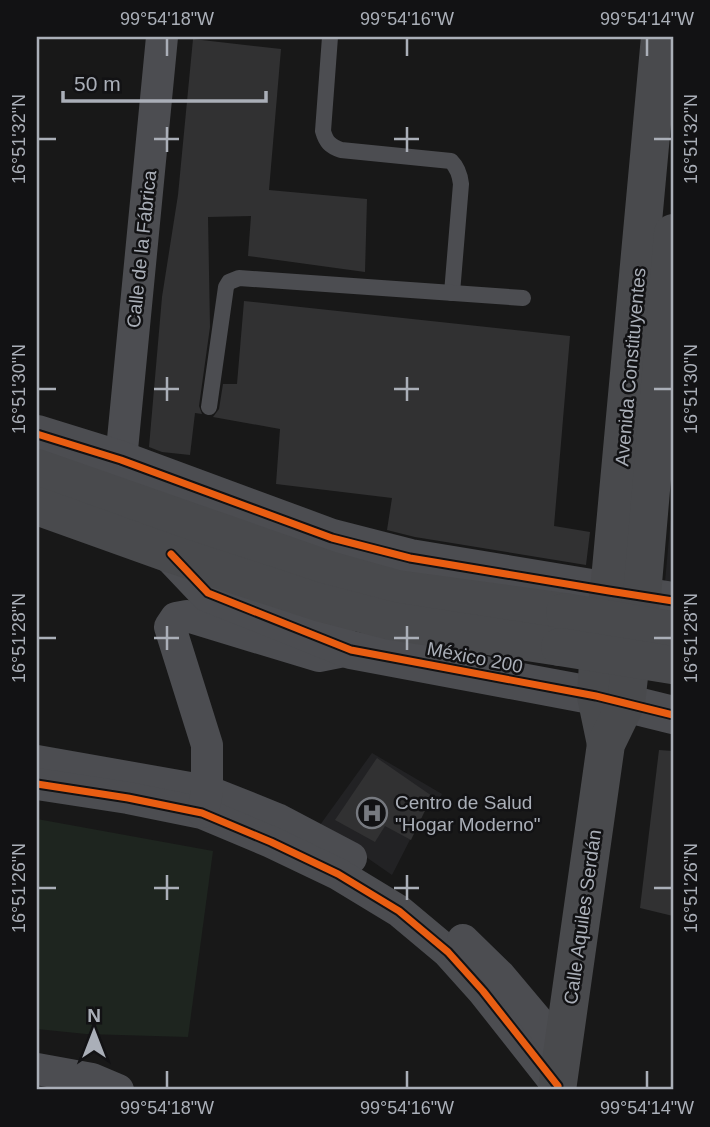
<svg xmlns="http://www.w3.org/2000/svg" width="710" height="1127" viewBox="0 0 710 1127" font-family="Helvetica,sans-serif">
<rect width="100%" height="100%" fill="#181818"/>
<g fill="#222224">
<path d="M673 495V583L665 582Z"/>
<path d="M372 753 442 794 436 804 425 799 417 826 392 875 320 825Z"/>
</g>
<path fill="#1e251f" d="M37 819 213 851 188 1037 86 1034 37 1029Z"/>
<g fill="#313132">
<path d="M193 39 281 49 269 190 367 199 365 272 248 256 251 216 208 217 210 327 199 406 202 414 195 413 190 455 162 452 149 447 162 297 178 195Z"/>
<path d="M244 301 570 336 554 526 590 532 586 565 415 537 387 530 392 498 276 484 280 429 213 417 219 409 223 384H237Z"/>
<path d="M659 750 673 751V916L640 908Z"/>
<path d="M377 758 432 796 411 840 385 826 375 842 335 820Z"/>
</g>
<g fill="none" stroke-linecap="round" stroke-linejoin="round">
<g stroke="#4c4d51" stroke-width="16">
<path d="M330 37 323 131C326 142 330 146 341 150L451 161C458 168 460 175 461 184L452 293"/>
<path d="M209 407 226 287 229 282 239 278 523 298"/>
</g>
<g stroke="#4c4d51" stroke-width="32">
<path d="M121 460 162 37"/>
<path d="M37 761 207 791 277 819 351 858"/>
<path d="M37 784 128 798 202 813 271 842 338 874 399 911 448 952 483 991 558 1086"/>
<path d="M203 812 207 791V745L170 627 176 618 187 616 319 656 339 652"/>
<path d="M463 940 500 976 563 1051"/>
<path d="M37 1069 92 1079 118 1090"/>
</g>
<g stroke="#4c4d51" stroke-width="38">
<path d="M37 434 121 460 332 538 410 558 609 591 673 601"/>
<path d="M171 554 208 593 351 650 596 696 673 715"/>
</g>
<g stroke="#494a4d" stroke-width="38">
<path d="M37 468 329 570 397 589 565 612"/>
<path d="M37 506 171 554 318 602 391 621 560 647"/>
<path d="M606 744 596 696 598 663 609 591 660 37"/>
<path d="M557 1090 606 744 626 703 630 668 642 595 673 233"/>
</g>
<g stroke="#494a4d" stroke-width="38">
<path d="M565 612 672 630"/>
<path d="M560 647 672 665"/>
</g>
<g stroke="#121214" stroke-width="11">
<g id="cycleway">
<path d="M37 434 121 460 332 538 410 558 609 591 673 601"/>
<path d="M171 554 208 593 351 650 596 696 673 715"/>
<path d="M37 784 128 798 202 813 271 842 338 874 399 911 448 952 483 991 558 1086"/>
</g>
</g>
<use href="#cycleway" stroke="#e95d12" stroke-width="7"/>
</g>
<path fill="none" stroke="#aaafb8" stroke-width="2.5" d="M167 38V56M407 38V56M647 38V56M167 127V152M407 127V152M38 139H56M154 139H179M394 139H419M654 139H672M167 377V401M407 377V401M38 389H56M154 389H179M394 389H419M654 389H672M167 626V650M407 626V650M38 638H56M154 638H179M394 638H419M654 638H672M167 875V900M407 875V900M38 888H56M154 888H179M394 888H419M654 888H672M167 1071V1088M407 1071V1088M647 1071V1088"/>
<defs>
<g id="hospital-ring" transform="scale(1.575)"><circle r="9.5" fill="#121214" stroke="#777a80" stroke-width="1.5"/><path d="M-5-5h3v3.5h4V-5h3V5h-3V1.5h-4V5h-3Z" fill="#777a80"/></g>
</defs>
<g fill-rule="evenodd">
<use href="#hospital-ring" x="372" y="813"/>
</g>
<g text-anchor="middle" stroke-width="5" stroke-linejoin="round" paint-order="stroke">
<g font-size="19" fill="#aaafb8" stroke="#121214">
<text transform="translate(141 249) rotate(-84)" y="7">Calle de la Fábrica</text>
<text transform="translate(630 367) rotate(-85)" y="7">Avenida Constituyentes</text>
<text transform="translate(475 657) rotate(11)" y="7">México 200</text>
<text transform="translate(582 917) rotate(-82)" y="7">Calle Aquiles Serdán</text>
</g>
<g font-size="19" fill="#aaafb8" stroke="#121214" text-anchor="start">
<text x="395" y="809">Centro de Salud<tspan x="395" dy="22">"Hogar Moderno"</tspan></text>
</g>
</g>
<rect width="710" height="1127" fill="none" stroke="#121214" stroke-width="77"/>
<g transform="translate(94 1032)" stroke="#121214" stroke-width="5" paint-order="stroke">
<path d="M0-5L12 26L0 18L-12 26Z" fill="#aaafb8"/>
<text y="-10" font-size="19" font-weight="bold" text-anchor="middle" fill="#aaafb8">N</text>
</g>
<path d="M63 91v10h203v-10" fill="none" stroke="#aaafb8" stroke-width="3.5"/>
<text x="74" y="91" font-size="21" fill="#aaafb8" stroke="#121214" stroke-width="5" paint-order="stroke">50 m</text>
<rect x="38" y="38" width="634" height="1050" fill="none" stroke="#aaafb8" stroke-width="2.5"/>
<g font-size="18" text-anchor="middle" fill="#aaafb8">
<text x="167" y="25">99°54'18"W</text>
<text x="407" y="25">99°54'16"W</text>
<text x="647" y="25">99°54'14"W</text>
<text transform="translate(19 139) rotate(-90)" y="6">16°51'32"N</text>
<text transform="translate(691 139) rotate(-90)" y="6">16°51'32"N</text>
<text transform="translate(19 389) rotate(-90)" y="6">16°51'30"N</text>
<text transform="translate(691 389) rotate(-90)" y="6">16°51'30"N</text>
<text transform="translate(19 638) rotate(-90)" y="6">16°51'28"N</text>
<text transform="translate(691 638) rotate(-90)" y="6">16°51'28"N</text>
<text transform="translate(19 888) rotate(-90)" y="6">16°51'26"N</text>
<text transform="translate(691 888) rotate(-90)" y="6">16°51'26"N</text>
<text x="167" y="1114">99°54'18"W</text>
<text x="407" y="1114">99°54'16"W</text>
<text x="647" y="1114">99°54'14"W</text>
</g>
</svg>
